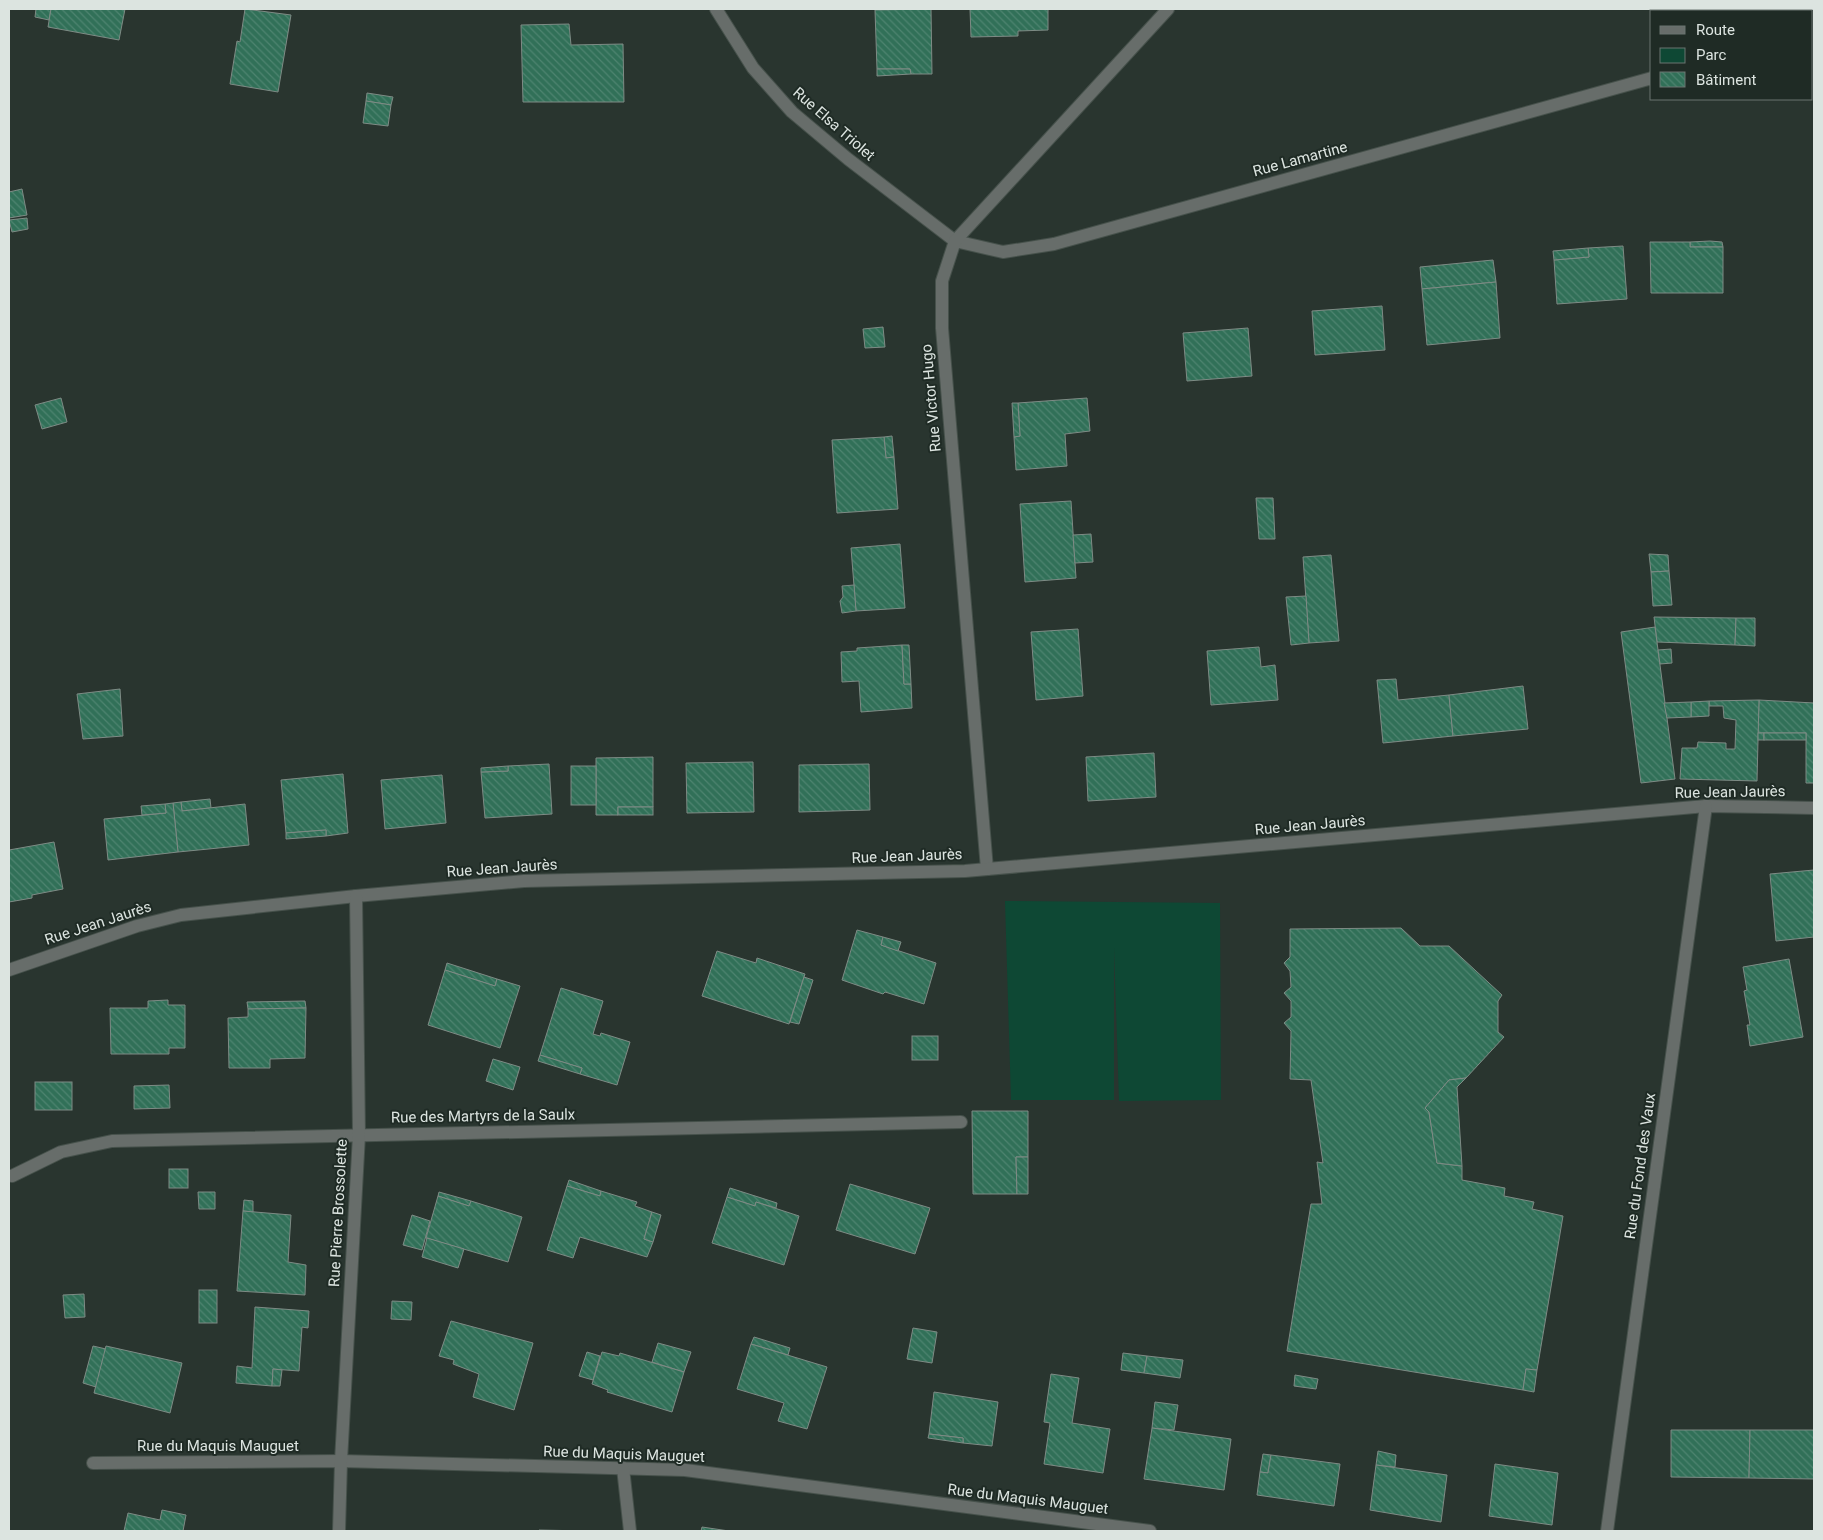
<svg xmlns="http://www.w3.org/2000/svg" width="1823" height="1540" viewBox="0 0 1823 1540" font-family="Roboto,sans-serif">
<defs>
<pattern id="building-back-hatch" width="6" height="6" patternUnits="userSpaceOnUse" patternTransform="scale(1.25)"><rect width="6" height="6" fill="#317058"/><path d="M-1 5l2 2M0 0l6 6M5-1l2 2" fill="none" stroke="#4e8470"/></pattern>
</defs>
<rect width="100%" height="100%" fill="#29352f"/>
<path fill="#0e4834" d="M1005 901 1220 903 1221 1100 1119 1101 1114 948V1100H1011Z"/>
<g fill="url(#building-back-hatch)" stroke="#7e8b85">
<path d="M36 9H51L49 20 35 17Z"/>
<path d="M51 9H125L119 40 48 27Z"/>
<path d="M245 9 291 15 278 92 230 84 237 41 240 42Z"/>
<path d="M931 9 932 74H911L910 69H877L875 10Z"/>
<path d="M970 9H1048V30L1018 31V36L971 37Z"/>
<path d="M569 24 571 45 623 44 624 102H523L521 25Z"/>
<path d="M877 69H910L911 74 877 76Z"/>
<path d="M367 93 393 97 391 105 366 101Z"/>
<path d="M366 101 391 105 388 126 363 123Z"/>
<path d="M22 189 27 215 9 218V192Z"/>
<path d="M27 218 28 229 12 232 9 220Z"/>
<path d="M1710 241 1722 242 1723 247H1690V242Z"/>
<path d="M1650 242H1690V247H1723V293H1651Z"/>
<path d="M1623 246 1627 299 1557 304 1554 260 1589 257 1588 248Z"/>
<path d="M1588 248 1589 257 1554 260 1553 251Z"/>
<path d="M1493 260 1496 282 1422 289 1420 267Z"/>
<path d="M1496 282 1500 338 1427 345 1422 289Z"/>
<path d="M1382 306 1385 350 1315 355 1312 311Z"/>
<path d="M883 327 885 347 865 348 863 329Z"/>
<path d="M1248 328 1252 376 1187 381 1183 333Z"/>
<path d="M61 398 67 422 42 429 35 405Z"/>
<path d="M1087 398 1090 431 1065 434 1067 466 1016 470 1014 437 1020 436 1018 403Z"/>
<path d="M1012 403H1018L1020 436 1014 437Z"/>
<path d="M892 436 894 457 886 458 884 437Z"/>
<path d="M884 437 886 458 894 457 898 509 837 513 832 440Z"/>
<path d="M1256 498H1273L1275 539H1259Z"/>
<path d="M1071 501 1076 578 1025 582 1020 504Z"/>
<path d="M1091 534 1093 562 1075 563 1073 535Z"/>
<path d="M900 544 905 608 856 611 851 548Z"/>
<path d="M1649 554 1668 555 1669 571 1651 572Z"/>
<path d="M1331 555 1339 641 1309 643 1303 557Z"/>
<path d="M1669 571 1672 605 1653 606 1651 572Z"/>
<path d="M854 585 856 611 842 613 840 601 843 597 842 586Z"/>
<path d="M1306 596 1309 643 1291 645 1286 597Z"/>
<path d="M1654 617 1736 618 1735 645 1657 642Z"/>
<path d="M1736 618H1755V646L1735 645Z"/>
<path d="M1655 627 1675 779 1641 783 1621 632Z"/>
<path d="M1078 629 1083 696 1036 700 1031 632Z"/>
<path d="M902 645 904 684H911L912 708 861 712 859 681 842 682 841 652 857 651V648Z"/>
<path d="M902 645H909L911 684H904Z"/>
<path d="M1259 647 1261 667 1275 665 1278 700 1211 705 1207 651Z"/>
<path d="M1671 649 1672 663 1660 664 1658 650Z"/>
<path d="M1396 679 1398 700 1449 695 1453 736 1383 743 1377 680Z"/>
<path d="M1523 686 1528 729 1453 736 1449 695Z"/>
<path d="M120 689 123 736 83 739 77 694Z"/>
<path d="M1759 700 1814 703V783H1806V733H1758Z"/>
<path d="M1759 700 1757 781 1680 779 1682 748H1697L1698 742 1726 743V749H1735L1736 720 1724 718 1723 706H1709V701Z"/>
<path d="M1709 701V716L1691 717V702Z"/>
<path d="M1691 702V717L1667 718 1664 703Z"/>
<rect x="1758" y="733" width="6" height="7"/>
<rect x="1764" y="733" width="42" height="7"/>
<path d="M1154 753 1156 797 1088 801 1086 757Z"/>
<path d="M653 757V807H618V815H596V758Z"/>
<path d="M753 762 754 812 687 813 686 763Z"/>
<path d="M549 764 552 814 485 818 481 772 508 771V766Z"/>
<path d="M869 764 870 810 799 812V765Z"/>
<path d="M508 766V771L481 772V768Z"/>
<rect x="571" y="766" width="25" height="39"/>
<path d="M343 774 348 833 326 836V830L286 833 281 780Z"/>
<path d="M442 775 446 823 385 829 381 780Z"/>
<path d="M210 799 211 808 182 811 181 802Z"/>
<path d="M181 802 182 811 245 804 249 845 178 852 173 803Z"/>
<path d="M173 803 178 852 108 860 104 819 166 813 165 804Z"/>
<path d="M165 804 166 813 142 815 141 806Z"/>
<rect x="618" y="807" width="35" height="8"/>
<path d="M326 830V836L286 839V833Z"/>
<path d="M54 842 63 889 37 894 32 895V898L9 902V850Z"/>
<path d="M1814 870V937L1776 941 1770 874Z"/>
<path d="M1401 928 1420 946H1449L1502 995 1498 1001V1032L1504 1037 1466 1078 1449 1080 1425 1108 1429 1112 1437 1163 1462 1166V1180L1505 1188 1504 1196 1534 1202 1532 1209 1563 1216 1537 1370 1526 1369 1523 1390 1287 1351 1311 1204H1322L1317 1162 1323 1163 1311 1080 1290 1079 1291 1031 1284 1023 1291 1017V1001L1284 993 1291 987 1290 971 1284 963 1290 957V929Z"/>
<path d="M857 930 883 937 881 945 936 963 924 1004 885 992 883 994 842 980Z"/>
<path d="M883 937 901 942 898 951 881 945Z"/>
<path d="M717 951 756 963 757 958 805 974 789 1024 702 996Z"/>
<path d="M1789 959 1803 1037 1750 1046 1747 1025H1750L1744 991 1747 990 1743 967Z"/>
<path d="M447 963 497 979 495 986 445 970Z"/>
<path d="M445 970 495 986 497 979 520 986 500 1048 428 1025Z"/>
<path d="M804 977 813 980 799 1024 790 1022Z"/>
<path d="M561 988 603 1001 593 1034 600 1036 601 1033 630 1042 617 1085 580 1074 582 1068 540 1055Z"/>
<path d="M168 1000V1005H185V1048H169V1054H111L110 1008H148V1001Z"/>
<path d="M305 1001 306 1008 248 1009 247 1002Z"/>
<path d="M306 1008 305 1058 270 1059V1068H229L228 1018 248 1017V1009Z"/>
<rect x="912" y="1036" width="26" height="24"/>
<path d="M540 1055 582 1068 580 1074 538 1061Z"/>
<path d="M493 1059 520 1067 513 1090 486 1081Z"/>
<path d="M1466 1078 1457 1087 1462 1166 1437 1163 1429 1112 1425 1108 1449 1080Z"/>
<rect x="35" y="1082" width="37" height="28"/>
<path d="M169 1085 170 1108 134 1109V1086Z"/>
<path d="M972 1111H1028V1157H1016L1017 1194H973Z"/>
<path d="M1016 1157H1028V1194H1017Z"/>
<rect x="169" y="1169" width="19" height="19"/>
<path d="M569 1180 601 1191 600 1196 567 1186Z"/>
<path d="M850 1184 930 1208 915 1254 836 1230Z"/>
<path d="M567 1186 600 1196 601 1191 637 1202 635 1206 652 1212 644 1239 653 1242 647 1257 580 1237 573 1258 547 1250Z"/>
<path d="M730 1188 777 1203 776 1208 756 1202 755 1206 727 1197Z"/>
<path d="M198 1192H215V1209H199Z"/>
<path d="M439 1192 471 1201 469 1206 438 1196Z"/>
<path d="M438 1196 469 1206 471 1201 522 1217 508 1262 426 1238Z"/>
<path d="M727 1197 755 1206 756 1202 799 1216 784 1265 712 1243Z"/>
<path d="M244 1200 253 1201V1212L243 1211Z"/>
<path d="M243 1211 291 1215 288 1262 306 1265 305 1295 237 1291Z"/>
<path d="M652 1212 661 1215 653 1242 644 1239Z"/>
<path d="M412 1215 430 1221 422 1250 403 1245Z"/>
<path d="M427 1238 464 1249 458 1268 422 1257Z"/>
<rect x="199" y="1290" width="18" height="33"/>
<path d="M84 1294 85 1317 65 1318 63 1295Z"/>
<path d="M392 1301 412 1302 411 1320 391 1319Z"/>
<path d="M255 1307 309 1311 308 1328 302 1327 299 1371 273 1369 272 1386 236 1383 237 1366 252 1368Z"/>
<path d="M451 1321 533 1343 514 1410 473 1397 479 1374 453 1364 454 1360 439 1356Z"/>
<path d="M913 1328 937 1332 932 1363 907 1359Z"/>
<path d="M754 1337 790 1348 788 1355 751 1344Z"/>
<path d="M658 1343 691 1352 684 1372 652 1362Z"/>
<path d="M751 1344 827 1367 807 1429 778 1421 784 1403 737 1389Z"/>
<path d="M93 1346 106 1349 96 1387 83 1383Z"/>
<path d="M106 1346 182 1363 170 1413 94 1393Z"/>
<path d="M587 1352 600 1356 593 1380 579 1376Z"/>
<path d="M602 1352 619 1356 620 1353 684 1372 672 1412 607 1392 608 1390 592 1384Z"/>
<path d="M1123 1353 1147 1356 1144 1373 1121 1370Z"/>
<path d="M1147 1356 1183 1360 1180 1378 1144 1373Z"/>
<path d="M273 1369 282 1370 280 1386H272Z"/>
<path d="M1526 1369 1537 1370 1534 1392 1523 1390Z"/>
<path d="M1051 1374 1079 1378 1072 1423 1110 1429 1103 1473 1044 1464 1050 1423 1044 1422Z"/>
<path d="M1295 1375 1318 1379 1316 1389 1294 1386Z"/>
<path d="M934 1392 998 1402 992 1446 963 1443V1438L929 1434Z"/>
<path d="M1155 1402 1178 1405 1174 1430 1152 1428Z"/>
<path d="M1152 1428 1231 1439 1224 1490 1144 1479Z"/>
<path d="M1671 1430H1750L1749 1478 1671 1477Z"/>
<path d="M1750 1430H1814V1479L1749 1478Z"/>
<path d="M929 1434 963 1438V1443L928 1438Z"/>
<path d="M1378 1451 1396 1455 1395 1467 1376 1465Z"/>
<path d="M1263 1454 1271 1455 1268 1473 1260 1472Z"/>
<path d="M1271 1455 1340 1464 1334 1506 1257 1495 1260 1472 1268 1473Z"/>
<path d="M1495 1464 1558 1473 1552 1525 1489 1516Z"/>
<path d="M1376 1465 1447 1475 1441 1522 1370 1510Z"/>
<path d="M162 1510 186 1515 183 1531H124L128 1513 160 1520Z"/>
<path d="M702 1527 729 1531H701Z"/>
<path d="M539 1530 586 1531H539Z"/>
</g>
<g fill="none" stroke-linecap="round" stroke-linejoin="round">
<g stroke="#46514b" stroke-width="14">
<g id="minor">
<path d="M716 9 753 68 792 112 848 159 955 241 1003 252 1054 244 1652 78"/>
<path d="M987 869 942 328V281L955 241 1168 9"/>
<path d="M9 970 137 926 181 915 356 896 524 881 965 871 1706 806 1814 808"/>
<path d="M12 1176 61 1152 112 1141 961 1122"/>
<path d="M93 1463 341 1461 685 1470 1150 1531"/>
<path d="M623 1468 630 1531"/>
<path d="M339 1531 341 1461 359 1135 356 896"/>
<path d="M1607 1531 1706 806"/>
</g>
</g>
<use href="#minor" stroke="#676d6a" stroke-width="12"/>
</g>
<g text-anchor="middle" stroke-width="4" stroke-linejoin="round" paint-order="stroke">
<g font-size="15" fill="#dce4e0" stroke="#1f2b25">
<text transform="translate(834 124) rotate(41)" y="5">Rue Elsa Triolet</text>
<text transform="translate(1300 159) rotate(-15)" y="5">Rue Lamartine</text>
<text transform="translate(931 398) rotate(-95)" y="5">Rue Victor Hugo</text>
<text transform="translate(1730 792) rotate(-1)" y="5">Rue Jean Jaurès</text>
<text transform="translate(1310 825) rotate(-5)" y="5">Rue Jean Jaurès</text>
<text transform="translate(907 856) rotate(-2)" y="5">Rue Jean Jaurès</text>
<text transform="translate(502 868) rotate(-4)" y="5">Rue Jean Jaurès</text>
<text transform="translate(98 923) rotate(-18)" y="5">Rue Jean Jaurès</text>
<text transform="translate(483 1116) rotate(-1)" y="5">Rue des Martyrs de la Saulx</text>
<text transform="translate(1640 1166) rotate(-82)" y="5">Rue du Fond des Vaux</text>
<text transform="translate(338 1213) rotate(-87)" y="5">Rue Pierre Brossolette</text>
<text x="218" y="1451">Rue du Maquis Mauguet</text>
<text transform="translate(624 1454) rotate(2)" y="5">Rue du Maquis Mauguet</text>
<text transform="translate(1028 1499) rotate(7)" y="5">Rue du Maquis Mauguet</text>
</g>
</g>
<rect width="1823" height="1540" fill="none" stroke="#dce4e0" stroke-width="20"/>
<rect x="1650" y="10" width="162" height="90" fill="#1f2b25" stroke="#6b7570"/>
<rect x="1660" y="26" width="25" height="8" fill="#676d6a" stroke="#6b7570"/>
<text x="1696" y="35" font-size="15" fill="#dce4e0">Route</text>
<rect x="1660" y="48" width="25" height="15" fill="#0e4834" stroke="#6b7570"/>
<text x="1696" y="60" font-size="15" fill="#dce4e0">Parc</text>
<rect x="1660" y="72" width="25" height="15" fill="url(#building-back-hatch)" stroke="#6b7570"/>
<text x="1696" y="85" font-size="15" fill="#dce4e0">Bâtiment</text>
</svg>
